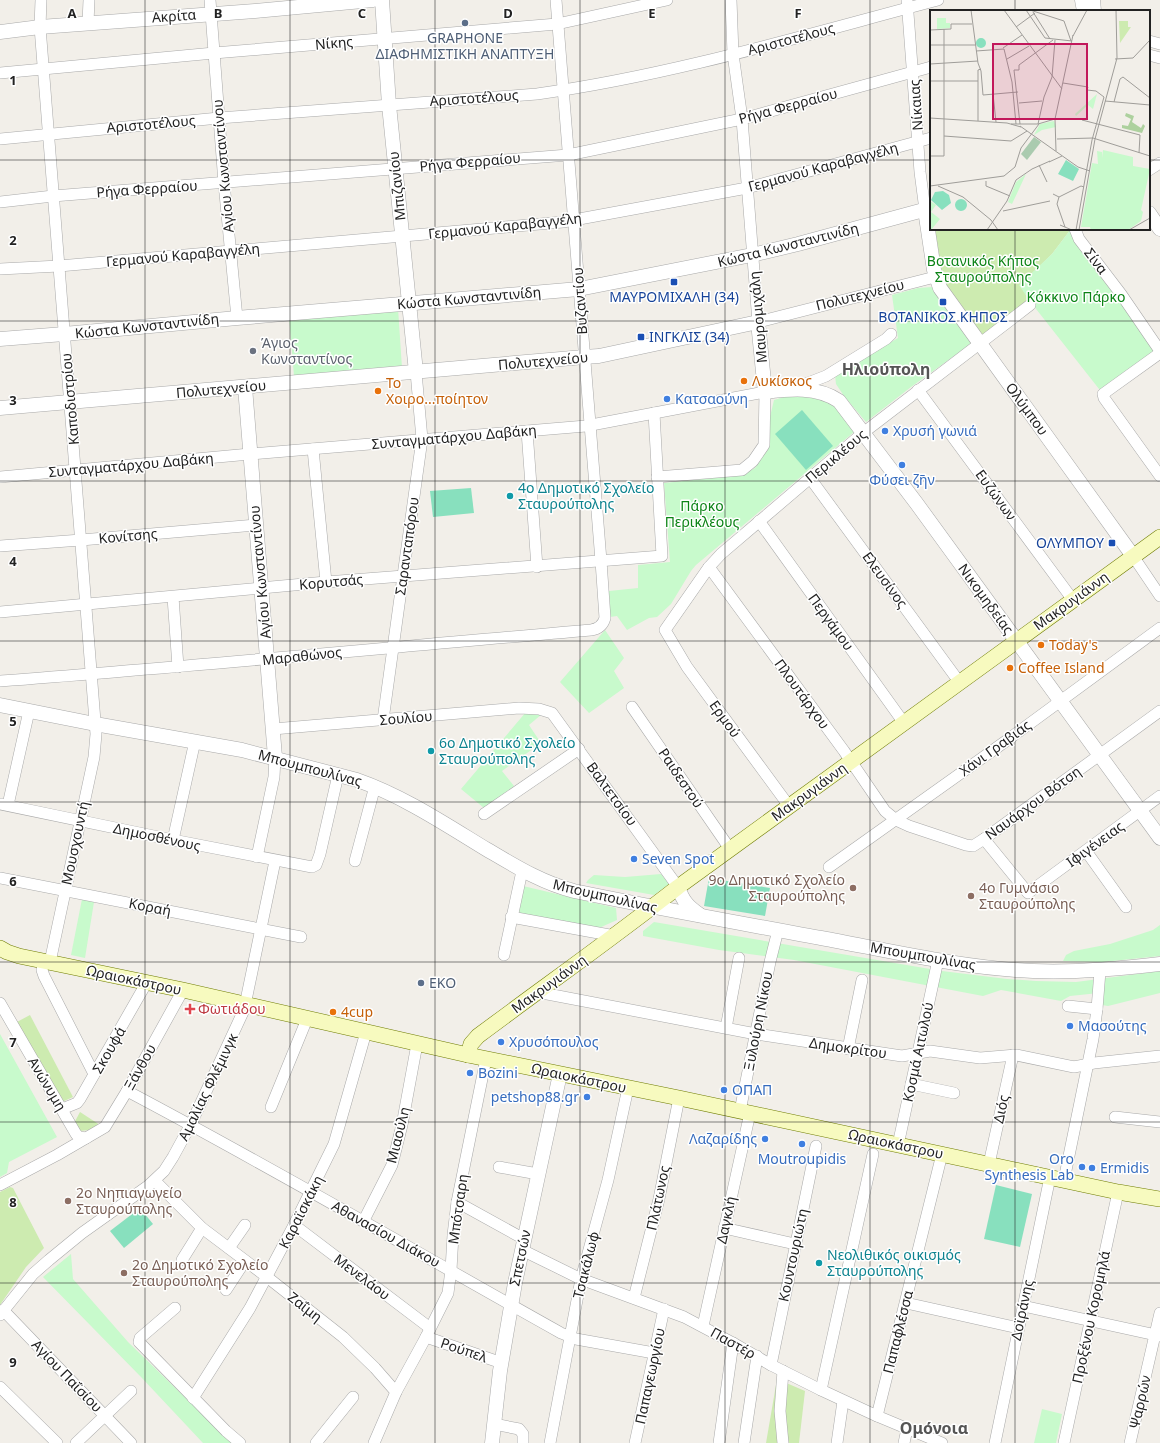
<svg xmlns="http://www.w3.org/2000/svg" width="1160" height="1443" viewBox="0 0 1160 1443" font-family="'Noto Sans',sans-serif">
<rect width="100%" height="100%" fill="#f2efe9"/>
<g fill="#cdebb0">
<path d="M935 229H1071L1052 254 1020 285 1029 300 982 335 943 280Z"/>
<path d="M30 1015 73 1097 60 1103 15 1023Z"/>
<path d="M80 1112 100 1125 89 1130 80 1131 73 1125Z"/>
<path d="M10 1187 13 1188 44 1248 26 1267 0 1305V1192Z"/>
<path d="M777 1379 805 1391 799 1443H766Z"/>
</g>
<g fill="#c8facc">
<path d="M1071 229 1160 351 1103 394 1029 300 1019 285 1052 254Z"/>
<path d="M932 287 972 343 911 387 866 422 844 396 836 384 835 375 898 338 892 295 918 288Z"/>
<path d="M398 308 402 368 294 376 289 317Z"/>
<path d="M787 396C803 396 823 396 835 407 843 413 848 424 854 432L696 565 691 571 671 604 657 617 649 618 627 630 617 616 610 617 609 591 638 588V565L670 562 664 483 742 475 755 468 768 449V425L774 400Z"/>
<path d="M605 630 624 658 614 671 624 688 589 713 560 682Z"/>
<path d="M526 712 542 714 529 725 541 743 502 771 514 786 484 808 461 789Z"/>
<path d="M661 874 669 884 654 895 586 883 588 880 594 875 625 877Z"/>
<path d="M523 886 616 908 617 920 599 928 520 913 519 911Z"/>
<path d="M82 899 94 902 85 958 71 955Z"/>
<path d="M654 922 942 971 1007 979 1036 981 1076 982 1160 971V993L1108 1006 1102 1005 1099 993 1070 996 1061 1001 1001 990 983 996 794 960 719 950 643 936V931Z"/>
<path d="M1160 925V956L1103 962 1063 961 1066 955 1074 951 1110 944 1153 930Z"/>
<path d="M0 1034 57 1137 9 1162 7 1173 0 1177Z"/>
<path d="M71 1254 73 1279 128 1342 232 1443H203L141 1377 43 1277Z"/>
<path d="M1042 1409 1062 1414 1056 1443H1034Z"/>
</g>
<g fill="#88e0be">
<path d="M802 410 833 446 806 470 775 434Z"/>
<path d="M471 488 474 513 433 517 430 491Z"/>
<path d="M709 878 770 888 765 916 704 906Z"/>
<path d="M996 1185 1032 1194 1020 1247 984 1239Z"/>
<path d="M140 1208 153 1224 124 1248 110 1231Z"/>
</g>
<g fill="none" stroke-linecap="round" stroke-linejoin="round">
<g stroke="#a9a9a9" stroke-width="12">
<g id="minor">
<path d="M41 0 40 27 96 734 94 757 50 962"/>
<path d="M210 0 224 183 237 318"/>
<path d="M731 0 733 54 742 119 758 322 935 277"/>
<path d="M907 0 920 172 925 210"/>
<path d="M88 23 89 0"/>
<path d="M1149 41 1160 44"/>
<path d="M1149 55 1160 58"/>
<path d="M0 73 214 53 557 24 667 0"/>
<path d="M0 139 219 118 537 94C673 75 805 35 938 0"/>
<path d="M1149 170 1160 163"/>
<path d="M0 202 53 196 568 155 742 119 931 67"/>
<path d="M1075 229 1079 239 1121 294 1160 351"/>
<path d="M0 269 59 266 563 222 747 188 931 138"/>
<path d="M1160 353 1103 394 1104 398 1160 476"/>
<path d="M795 388 826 376 886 339 891 334"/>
<path d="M918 390 1073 600"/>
<path d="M527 431 537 567"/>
<path d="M313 449 326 582"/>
<path d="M0 477 250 454 586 426 765 392 764 445 753 461 742 470 657 477"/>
<path d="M810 478 960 683"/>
<path d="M759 521 904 723"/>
<path d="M0 546 81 540 256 525"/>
<path d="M1133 556 1160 596"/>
<path d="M709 567 844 751 885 811 896 820 909 826 966 845 973 846 984 839 1160 711"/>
<path d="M173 597 178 667"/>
<path d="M0 612 326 582 662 556 654 413"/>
<path d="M0 681C197 666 394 647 591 630 598 629 603 625 605 618L601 561 556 0"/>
<path d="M632 707 730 849"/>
<path d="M383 720 422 439 416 372"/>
<path d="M273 729 519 708 539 709 552 713 678 887"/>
<path d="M0 804 173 840 312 867 316 865 320 854 338 775"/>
<path d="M8 805 29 711"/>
<path d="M789 806 687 667 665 630 709 567 721 554 863 433 1030 305"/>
<path d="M484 814 579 749"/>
<path d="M984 839 1028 893 1160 796"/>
<path d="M173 840 195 741"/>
<path d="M1086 851 1126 907"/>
<path d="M257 857 274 777 275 757"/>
<path d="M355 861 375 786"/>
<path d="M829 867 1006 741 1160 628"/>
<path d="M0 878 301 937"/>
<path d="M511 917 615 936"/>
<path d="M504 955 522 871"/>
<path d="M44 961 42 970 44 976 94 1074"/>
<path d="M537 992 756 1034 902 1056 930 1051 980 1058 1016 1055 1074 1067 1094 1063 1160 1056"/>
<path d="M0 1003 76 1134 79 1137 86 1138"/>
<path d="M1068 1006 1097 1009"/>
<path d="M726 1028 739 958"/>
<path d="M848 1049 862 980"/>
<path d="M911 1084 954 1093"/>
<path d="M127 1091C273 1168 416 1252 561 1333L576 1339 654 1353"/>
<path d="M271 1107 307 1019"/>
<path d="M62 1109 77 1103 80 1099 147 982"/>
<path d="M740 1111 770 962 778 930"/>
<path d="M1115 1117 1160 1122"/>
<path d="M898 1145 938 960"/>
<path d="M989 1164 1013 1055"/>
<path d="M499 1167 538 1174"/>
<path d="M1064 1180 1093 1039 1097 1009 1100 971"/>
<path d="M155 1181 202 1228 267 1277 343 1337 375 1368 396 1392"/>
<path d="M0 1185 57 1155 105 1127 127 1091 183 990"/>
<path d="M457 1202 524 1239"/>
<path d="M364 1220 392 1165 402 1125 417 1044"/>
<path d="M294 1225 430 1328"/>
<path d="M724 1228 795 1244"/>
<path d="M229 1248 245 1225"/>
<path d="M522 1250 581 1279 684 1317 733 1343 771 1365 821 1390 877 1416 942 1443"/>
<path d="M182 1260 202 1228"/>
<path d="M226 1290 245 1261"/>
<path d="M634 1298 659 1199 679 1098"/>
<path d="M906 1303 1018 1328"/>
<path d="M1023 1306 1160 1336"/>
<path d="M175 1308 140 1338 139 1342 226 1431 240 1443"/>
<path d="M3 1310 131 1443"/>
<path d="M0 1315 33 1274 49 1260 82 1233 148 1186 164 1171 173 1157 191 1124 244 1010 275 861"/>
<path d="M703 1326 750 1113"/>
<path d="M426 1337 502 1363"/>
<path d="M771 1365 816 1146"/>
<path d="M783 1371 780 1411 783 1443"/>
<path d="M0 1387 57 1443"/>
<path d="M821 1390 873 1154"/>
<path d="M193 1398 250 1308 294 1225 334 1144 366 1032"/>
<path d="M877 1416 942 1154"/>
<path d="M494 1424 519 1429 523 1434V1443"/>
<path d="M76 1443 131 1391"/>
<path d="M316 1443 353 1397"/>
<path d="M374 1443 396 1392 426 1337 448 1293 451 1270 453 1235 457 1202 486 1059"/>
<path d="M550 1443 581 1279 608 1180 628 1088"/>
<path d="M635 1443 664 1309"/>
<path d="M719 1443 733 1343"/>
<path d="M744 1443 757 1356"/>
<path d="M837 1443 843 1401"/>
<path d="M904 1443 907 1429"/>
<path d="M995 1443 1050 1177"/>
<path d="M1064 1443 1118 1192"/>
<path d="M1130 1443 1160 1313"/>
</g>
</g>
<g stroke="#a9a9a9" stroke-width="15">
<g id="tertiary">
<path d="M382 0 389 105 416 372"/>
<path d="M1082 0 1084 11"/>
<path d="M1093 0 1094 11"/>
<path d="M0 32 40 27 255 11 373 0"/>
<path d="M925 210 934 270 940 288 1133 556"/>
<path d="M1149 213 1160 229"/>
<path d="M0 339 64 334 237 318 579 289 752 255 798 244 931 208"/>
<path d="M245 387 275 757"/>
<path d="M0 408 584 357 599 356 758 322 765 392C790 389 817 386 839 401L917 504 1160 838"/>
<path d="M0 705 95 724 242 750 357 780C403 796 445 824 486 849 515 866 542 883 574 891 656 908 739 923 821 938 891 951 962 968 1033 971 1076 973 1118 969 1160 964"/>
<path d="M678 887C683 901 687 906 700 915"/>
<path d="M492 1443 500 1371 515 1283 560 1074"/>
</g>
</g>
<g stroke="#707d05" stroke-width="16">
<g id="secondary">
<path d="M0 948 7 952 19 956 183 990 468 1055 679 1098 1118 1192 1160 1199"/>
<path d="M468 1055 471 1044 478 1036C545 986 613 938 678 887L1160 537"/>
</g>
</g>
<use href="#minor" stroke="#fff" stroke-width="11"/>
<use href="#tertiary" stroke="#fff" stroke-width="14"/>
<use href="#secondary" stroke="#f7fabf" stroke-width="15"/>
</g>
<path fill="none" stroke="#222" stroke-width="1" stroke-opacity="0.55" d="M145 0V1443M290 0V1443M435 0V1443M580 0V1443M725 0V1443M870 0V1443M1015 0V11M0 160H931M1149 160H1160M1015 229V1443M0 321H1160M0 481H1160M0 641H1160M0 802H1160M0 962H1160M0 1122H1160M0 1283H1160"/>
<g fill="#5c6f8a" stroke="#fff" stroke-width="1.5">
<circle cx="465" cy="23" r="4"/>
<circle cx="421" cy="983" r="4"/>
</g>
<g fill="#1a4fb4" stroke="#fff" stroke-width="1.5">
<rect x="670" y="278" width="8" height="8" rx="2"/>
<rect x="939" y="298" width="8" height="8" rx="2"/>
<rect x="637" y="333" width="8" height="8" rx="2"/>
<rect x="1108" y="539" width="8" height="8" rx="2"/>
</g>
<circle fill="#6b7280" stroke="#fff" stroke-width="1.5" cx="253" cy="351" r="4"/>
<g fill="#e8710a" stroke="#fff" stroke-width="1.5">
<circle cx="744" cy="381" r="4"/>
<circle cx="378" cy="391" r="4"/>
<circle cx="1041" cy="645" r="4"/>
<circle cx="1010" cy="668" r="4"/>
<circle cx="333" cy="1012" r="4"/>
</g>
<g fill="#3f7fe0" stroke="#fff" stroke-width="1.5">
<circle cx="667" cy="399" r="4"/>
<circle cx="885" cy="431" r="4"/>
<circle cx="902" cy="465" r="4"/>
<circle cx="634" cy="859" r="4"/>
<circle cx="1070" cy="1026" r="4"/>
<circle cx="501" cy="1042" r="4"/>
<circle cx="470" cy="1073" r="4"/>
<circle cx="724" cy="1090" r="4"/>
<circle cx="587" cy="1097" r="4"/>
<circle cx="765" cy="1139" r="4"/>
<circle cx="802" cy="1144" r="4"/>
<circle cx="1082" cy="1167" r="4"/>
<circle cx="1092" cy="1168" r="4"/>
</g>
<g fill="#0f9aa8" stroke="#fff" stroke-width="1.5">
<circle cx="510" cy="496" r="4"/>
<circle cx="431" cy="751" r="4"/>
<circle cx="819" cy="1263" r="4"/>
</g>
<g fill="#8d6e63" stroke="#fff" stroke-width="1.5">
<circle cx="853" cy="888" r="4"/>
<circle cx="971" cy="896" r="4"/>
<circle cx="68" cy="1201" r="4"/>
<circle cx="124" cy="1273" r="4"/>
</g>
<path fill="#e0444e" stroke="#fff" stroke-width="1.5" d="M188 1003h4v4h4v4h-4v4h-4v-4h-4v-4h4z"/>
<g text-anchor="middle" stroke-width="3" stroke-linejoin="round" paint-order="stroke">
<g font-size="14" fill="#222" stroke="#fff">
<text transform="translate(174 16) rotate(-4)" y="5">Ακρίτα</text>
<text transform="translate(791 39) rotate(-15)" y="5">Αριστοτέλους</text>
<text transform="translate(334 43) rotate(-5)" y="5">Νίκης</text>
<text transform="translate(474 98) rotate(-4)" y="5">Αριστοτέλους</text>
<text transform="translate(916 105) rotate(-94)" y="5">Νίκαιας</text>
<text transform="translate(788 106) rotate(-15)" y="5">Ρήγα Φερραίου</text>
<text transform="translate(151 124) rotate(-5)" y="5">Αριστοτέλους</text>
<text transform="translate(470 162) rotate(-5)" y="5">Ρήγα Φερραίου</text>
<text transform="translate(223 166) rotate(-95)" y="5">Αγίου Κωνσταντίνου</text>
<text transform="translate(823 167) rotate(-15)" y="5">Γερμανού Καραβαγγέλη</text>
<text transform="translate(397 186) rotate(-96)" y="5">Μπιζανίου</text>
<text transform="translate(147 189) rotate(-4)" y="5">Ρήγα Φερραίου</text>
<text transform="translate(505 226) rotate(-6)" y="5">Γερμανού Καραβαγγέλη</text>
<text transform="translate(788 245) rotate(-14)" y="5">Κώστα Κωνσταντινίδη</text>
<text transform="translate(183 255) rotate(-5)" y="5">Γερμανού Καραβαγγέλη</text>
<text transform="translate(1096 261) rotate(53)" y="5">Σίνα</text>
<text transform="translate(860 295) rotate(-14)" y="5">Πολυτεχνείου</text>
<text transform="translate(469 298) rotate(-5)" y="5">Κώστα Κωνσταντινίδη</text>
<text transform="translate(580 301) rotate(-94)" y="5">Βυζαντίου</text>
<text transform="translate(758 317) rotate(-95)" y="5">Μαυρομιχάλη</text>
<text transform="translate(147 326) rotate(-6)" y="5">Κώστα Κωνσταντινίδη</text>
<text transform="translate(543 361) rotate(-5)" y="5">Πολυτεχνείου</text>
<text transform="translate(221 389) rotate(-5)" y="5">Πολυτεχνείου</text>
<text transform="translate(70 399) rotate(-95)" y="5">Καποδιστρίου</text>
<text transform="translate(1027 409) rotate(54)" y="5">Ολύμπου</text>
<text transform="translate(454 437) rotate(-5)" y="5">Συνταγματάρχου Δαβάκη</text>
<text transform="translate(836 456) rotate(-40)" y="5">Περικλέους</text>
<text transform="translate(131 465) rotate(-5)" y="5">Συνταγματάρχου Δαβάκη</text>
<text transform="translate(996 495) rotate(54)" y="5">Ευζώνων</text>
<text transform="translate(128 536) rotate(-5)" y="5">Κονίτσης</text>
<text transform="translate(407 546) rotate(-82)" y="5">Σαρανταπόρου</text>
<text transform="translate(260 572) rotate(-95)" y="5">Αγίου Κωνσταντίνου</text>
<text transform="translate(885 580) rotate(54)" y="5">Ελευσίνος</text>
<text transform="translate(331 582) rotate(-5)" y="5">Κορυτσάς</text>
<text transform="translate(986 599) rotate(54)" y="5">Νικομηδείας</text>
<text transform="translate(1071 601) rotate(-36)" y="5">Μακρυγιάννη</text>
<text transform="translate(831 622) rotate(54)" y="5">Περγάμου</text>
<text transform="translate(302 656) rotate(-6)" y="5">Μαραθώνος</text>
<text transform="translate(802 694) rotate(54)" y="5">Πλουτάρχου</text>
<text transform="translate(406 718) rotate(-5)" y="5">Σουλίου</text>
<text transform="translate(725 719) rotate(54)" y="5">Ερμού</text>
<text transform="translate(995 748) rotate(-36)" y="5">Χάνι Γραβιάς</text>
<text transform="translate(310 768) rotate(15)" y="5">Μπουμπουλίνας</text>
<text transform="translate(681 778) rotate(56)" y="5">Ραιδεστού</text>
<text transform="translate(809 792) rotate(-36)" y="5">Μακρυγιάννη</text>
<text transform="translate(612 794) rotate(54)" y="5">Βαλτετσίου</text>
<text transform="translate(1033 803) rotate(-36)" y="5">Ναυάρχου Βότση</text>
<text transform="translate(157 837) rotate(12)" y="5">Δημοσθένους</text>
<text transform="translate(75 843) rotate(-78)" y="5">Μουσχουντή</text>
<text transform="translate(1095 844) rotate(-36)" y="5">Ιφιγένειας</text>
<text transform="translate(605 896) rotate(13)" y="5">Μπουμπουλίνας</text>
<text transform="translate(150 907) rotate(11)" y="5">Κοραή</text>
<text transform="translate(923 956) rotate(10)" y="5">Μπουμπουλίνας</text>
<text transform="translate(134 980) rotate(12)" y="5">Ωραιοκάστρου</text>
<text transform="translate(549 984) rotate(-36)" y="5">Μακρυγιάννη</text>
<text transform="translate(758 1021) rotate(-79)" y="5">Ξυλούρη Νίκου</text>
<text transform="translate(848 1048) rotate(8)" y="5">Δημοκρίτου</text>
<text transform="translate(109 1050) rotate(-60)" y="5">Σκουφά</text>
<text transform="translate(918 1052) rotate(-78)" y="5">Κοσμά Αιτωλού</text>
<text transform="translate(140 1067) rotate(-61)" y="5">Ξάνθου</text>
<text transform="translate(579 1078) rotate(12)" y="5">Ωραιοκάστρου</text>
<text transform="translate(47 1084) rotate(59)" y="5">Ανώνυμη</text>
<text transform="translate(208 1087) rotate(-64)" y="5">Αμαλίας Φλέμινγκ</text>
<text transform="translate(1001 1109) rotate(-78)" y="5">Διός</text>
<text transform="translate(398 1135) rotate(-76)" y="5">Μιαούλη</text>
<text transform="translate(896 1144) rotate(12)" y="5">Ωραιοκάστρου</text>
<text transform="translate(658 1198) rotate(-78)" y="5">Πλάτωνος</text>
<text transform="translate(458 1209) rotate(-82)" y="5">Μπότσαρη</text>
<text transform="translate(301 1212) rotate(-63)" y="5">Καραϊσκάκη</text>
<text transform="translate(726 1220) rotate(-78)" y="5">Δαγκλή</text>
<text transform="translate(386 1234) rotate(29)" y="5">Αθανασίου Διάκου</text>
<text transform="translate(793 1255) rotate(-78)" y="5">Κουντουριώτη</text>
<text transform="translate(520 1258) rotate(-78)" y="5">Σπετσών</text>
<text transform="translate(586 1265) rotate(-76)" y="5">Τσακάλωφ</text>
<text transform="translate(362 1277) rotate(37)" y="5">Μενελάου</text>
<text transform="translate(305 1307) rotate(38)" y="5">Ζαΐμη</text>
<text transform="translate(1022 1310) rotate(-78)" y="5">Δοϊράνης</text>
<text transform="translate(1091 1317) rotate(-78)" y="5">Προξένου Κορομηλά</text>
<text transform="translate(898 1332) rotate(-76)" y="5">Παπαφλέσσα</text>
<text transform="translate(733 1343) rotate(29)" y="5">Παστέρ</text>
<text transform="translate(464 1350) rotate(19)" y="5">Ρούπελ</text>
<text transform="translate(67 1376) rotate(46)" y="5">Αγίου Παΐσίου</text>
<text transform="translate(650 1376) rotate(-78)" y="5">Παπαγεωργίου</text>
<text transform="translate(1140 1402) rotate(-77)" y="5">Ψαρρών</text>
</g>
<g font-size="14" fill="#4e5e75" stroke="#fff">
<text x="465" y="43">GRAPHONE<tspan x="465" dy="16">ΔΙΑΦΗΜΙΣΤΙΚΗ ΑΝΑΠΤΥΞΗ</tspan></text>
<text x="429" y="988" text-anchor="start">EKO</text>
</g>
<g font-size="14" fill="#0c8416" stroke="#fff">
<text x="983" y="266">Βοτανικός Κήπος<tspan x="983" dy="16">Σταυρούπολης</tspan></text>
<text x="1076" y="302">Κόκκινο Πάρκο</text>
<text x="702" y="511">Πάρκο<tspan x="702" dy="16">Περικλέους</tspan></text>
</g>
<g font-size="14" fill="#164399" stroke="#fff">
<text x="674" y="302">ΜΑΥΡΟΜΙΧΑΛΗ (34)</text>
<text x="943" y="322">ΒΟΤΑΝΙΚΟΣ ΚΗΠΟΣ</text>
<text x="649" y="342" text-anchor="start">ΙΝΓΚΛΙΣ (34)</text>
<text x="1104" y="548" text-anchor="end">ΟΛΥΜΠΟΥ</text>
</g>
<g font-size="14" fill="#5b616d" stroke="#fff" text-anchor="start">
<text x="261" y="348">Άγιος<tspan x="261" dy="16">Κωνσταντίνος</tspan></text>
</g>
<g font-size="14" fill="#c56008" stroke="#fff" text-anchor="start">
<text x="752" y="386">Λυκίσκος</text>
<text x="386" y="388">Το<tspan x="386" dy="16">Χοιρο...ποίητον</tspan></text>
<text x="1049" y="650">Today's</text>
<text x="1018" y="673">Coffee Island</text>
<text x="341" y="1017">4cup</text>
</g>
<g font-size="14" fill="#366cbe" stroke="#fff" text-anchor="start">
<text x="675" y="404">Κατσαούνη</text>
<text x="893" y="436">Χρυσή γωνιά</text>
<text x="902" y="485" text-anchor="middle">Φύσει ζῆν</text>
<text x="642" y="864">Seven Spot</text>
<text x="1078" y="1031">Μασούτης</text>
<text x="509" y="1047">Χρυσόπουλος</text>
<text x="478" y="1078">Bozini</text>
<text x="732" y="1095">ΟΠΑΠ</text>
<text x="579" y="1102" text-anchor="end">petshop88.gr</text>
<text x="757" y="1144" text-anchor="end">Λαζαρίδης</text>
<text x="802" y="1164" text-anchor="middle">Moutroupidis</text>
<text x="1074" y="1164" text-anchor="end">Oro<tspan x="1074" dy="16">Synthesis Lab</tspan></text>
<text x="1100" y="1173">Ermidis</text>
</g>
<g font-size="14" fill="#0d838f" stroke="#fff" text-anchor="start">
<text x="518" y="493">4ο Δημοτικό Σχολείο<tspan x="518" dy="16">Σταυρούπολης</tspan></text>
<text x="439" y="748">6ο Δημοτικό Σχολείο<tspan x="439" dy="16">Σταυρούπολης</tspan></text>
<text x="827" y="1260">Νεολιθικός οικισμός<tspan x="827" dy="16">Σταυρούπολης</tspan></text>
</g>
<g font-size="14" fill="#785e54" stroke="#fff" text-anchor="start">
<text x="845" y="885" text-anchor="end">9ο Δημοτικό Σχολείο<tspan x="845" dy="16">Σταυρούπολης</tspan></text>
<text x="979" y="893">4ο Γυμνάσιο<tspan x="979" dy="16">Σταυρούπολης</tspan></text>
<text x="76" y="1198">2ο Νηπιαγωγείο<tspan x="76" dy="16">Σταυρούπολης</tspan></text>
<text x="132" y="1270">2ο Δημοτικό Σχολείο<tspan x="132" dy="16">Σταυρούπολης</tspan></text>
</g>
<g font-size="14" fill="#be3a42" stroke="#fff" text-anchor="start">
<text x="198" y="1014">Φωτιάδου</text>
</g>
<g font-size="16" font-weight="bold" fill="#555" stroke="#fff">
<text x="886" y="375">Ηλιούπολη</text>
<text x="934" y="1434">Ομόνοια</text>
</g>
</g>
<g transform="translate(930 10)">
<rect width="220" height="220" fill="#f2efe9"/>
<path d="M189 11H198V17H201L190 33Z" fill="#cdebb0"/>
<path d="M196 103 204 106 202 112 211 118 213 114 215 116 212 123 192 118V115L198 116 201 109 195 106Z" fill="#add19e"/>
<path d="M104 127 111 132 97 150 91 144Z" fill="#aacbaf"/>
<path d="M7 8H16V13H20V18L7 19ZM167 84 163 99 158 95 146 106 145 104ZM124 111 126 117 112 120 104 125 110 114ZM173 140 203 147V156L220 159 211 200 213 202 211 211 198 220H161L160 217H151L162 153 168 154 167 141 172 142V148ZM96 164 82 194 78 192 86 172ZM0 191 6 195 1 202 10 209 1 220Z" fill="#c8facc"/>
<path d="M46 33a5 5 0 1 1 10 0a5 5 0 1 1-10 0ZM136 150 149 159 143 171 128 164ZM13 181 19 185 21 193 12 200 1 190 5 182ZM25 195a6 6 0 1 1 12 0a6 6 0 1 1-12 0Z" fill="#88e0be"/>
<path fill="none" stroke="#9f9d99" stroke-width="1" d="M41 0 48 53M74 0 132 79M96 0 115 28 142 31M100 0 134 11 141 31M103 2 120 29M86 17 105 3M0 20 21 19V14H42M143 26 157 0M0 35H46M73 38 92 25M46 41 74 39 82 72 86 114M77 49 99 36M185 49 203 48 220 30M48 53 51 61 53 85 88 82M0 54 48 51M0 71H48M133 73 158 77 157 80 166 81 174 87 162 130 146 220M63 84 66 112M175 91 220 95M184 92 190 69 193 67 220 88M89 93 112 91M0 108 77 113 91 117M125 109 126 141M152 110 210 125 209 143M48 111V60L51 59M81 114H108L125 109 143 25M90 114 84 60H89V55L123 30M108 114 114 87 122 67 125 30M90 116 148 157 160 161M14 126 81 131 97 121M127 129 163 128 220 146M0 146H14V19M119 152 132 146M109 155 117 172M56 171V176L80 186M0 176 74 166 85 157 91 138 109 114M8 176 33 187 61 210 68 220M123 184 129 187 127 194M129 187 151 176 154 177M127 194 135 217M73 201 120 191M130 215 142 220M57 220 77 191 86 170 102 159 120 151M149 220 165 129 187 48 186 0M199 220 220 208"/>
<path fill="#c2185b" fill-opacity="0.15" stroke="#c2185b" stroke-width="2" d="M63 34H157V109H63Z"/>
<rect width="220" height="220" fill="none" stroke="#222" stroke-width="2"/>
</g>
<g font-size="13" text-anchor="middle" font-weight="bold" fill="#222" stroke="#fff" stroke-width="3" stroke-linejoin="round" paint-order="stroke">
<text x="72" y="18">A</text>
<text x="218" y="18">B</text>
<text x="362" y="18">C</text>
<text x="508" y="18">D</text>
<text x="652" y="18">E</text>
<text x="798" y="18">F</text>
<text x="13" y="85">1</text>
<text x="13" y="245">2</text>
<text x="13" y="405">3</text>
<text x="13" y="566">4</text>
<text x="13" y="726">5</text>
<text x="13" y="886">6</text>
<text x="13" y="1047">7</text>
<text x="13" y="1207">8</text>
<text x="13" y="1367">9</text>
</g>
</svg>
